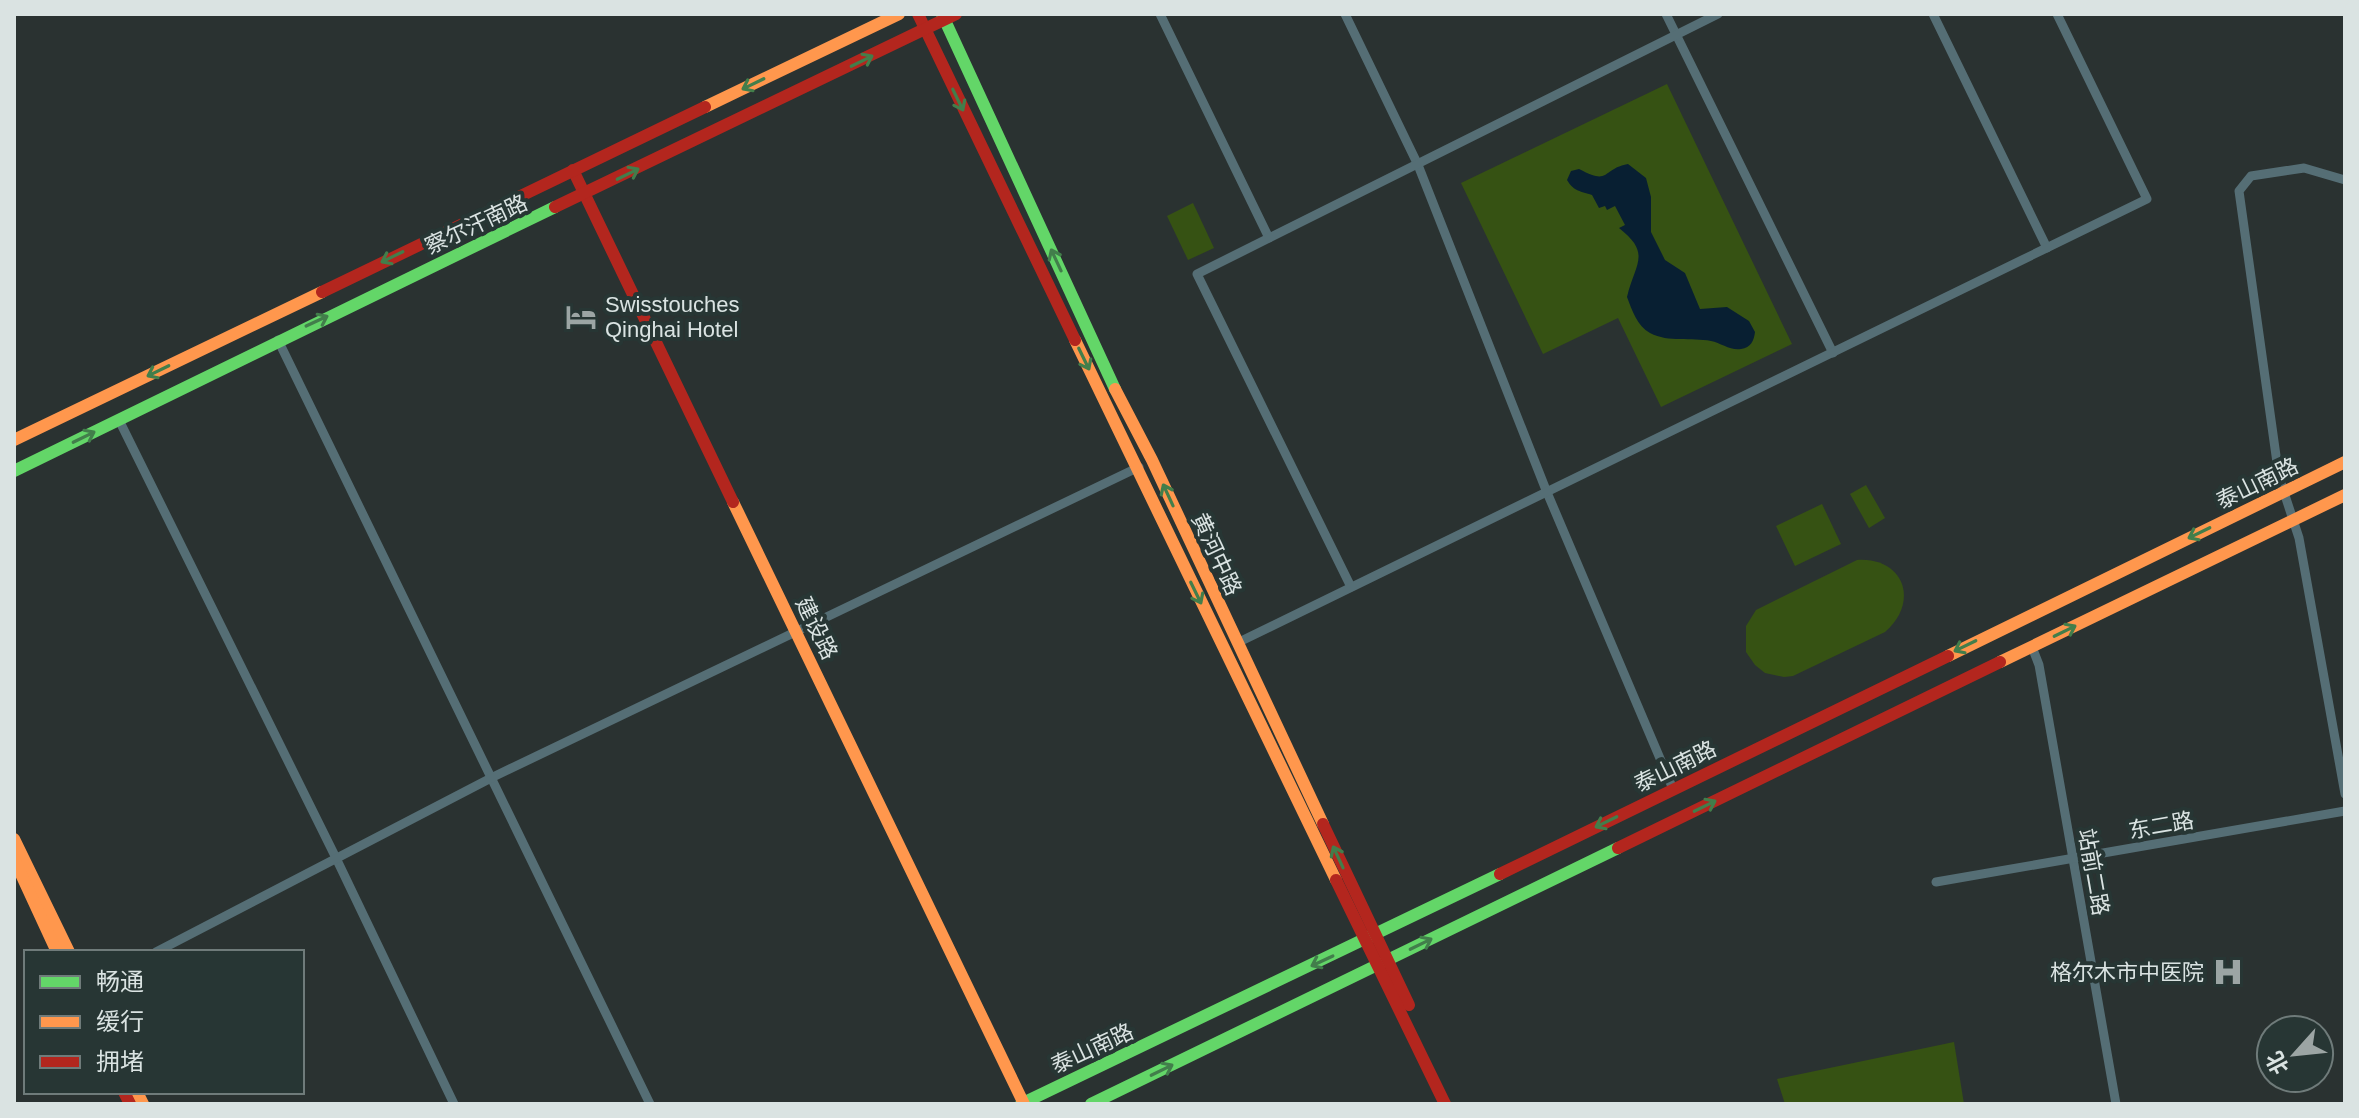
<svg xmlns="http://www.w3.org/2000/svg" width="2359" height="1118" viewBox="0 0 2359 1118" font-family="Arial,'Noto Sans SC',sans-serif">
<rect width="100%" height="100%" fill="#2a3231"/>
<g fill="#365213">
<path d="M1667 84 1792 344 1661 407 1618 318 1543 354 1461 183Z"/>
<path d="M1193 203 1214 248 1188 260 1167 216Z"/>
<path d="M1866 485 1885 518 1869 528 1850 494Z"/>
<path d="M1822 504 1841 544 1795 566 1776 526Z"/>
<path d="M1857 560C1904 557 1920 602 1885 632L1793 676 1784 677 1765 673 1755 665 1746 652V626L1756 610Z"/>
<path d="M1954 1042 1964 1104H1785L1777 1079Z"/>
</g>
<path fill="#081f32" d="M1628 164 1646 178 1651 197V232L1665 260 1685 273 1700 309 1727 307 1749 321 1755 332C1754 340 1751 348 1741 349 1731 351 1721 343 1711 341 1691 337 1669 343 1650 333 1637 326 1632 310 1627 297 1635 263 1652 254 1619 228L1625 225 1615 206 1607 210 1605 206 1599 208 1592 195C1581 191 1574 192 1567 180L1571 171 1579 169C1611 186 1601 169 1628 164Z"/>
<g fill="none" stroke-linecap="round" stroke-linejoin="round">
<g stroke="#556e75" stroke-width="9">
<path d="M1160 14 1269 238"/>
<path d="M1345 14 1418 165 1546 490 1673 789"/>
<path d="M1666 14 1833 353"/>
<path d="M1933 14 2047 248"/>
<path d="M2345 180 2304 168 2251 176 2239 191 2279 477 2299 538 2345 794"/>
<path d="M278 340 650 1104"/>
<path d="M119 420 336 858 454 1104"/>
<path d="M1351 587 1197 274 1718 14"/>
<path d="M1237 643C1540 494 1844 348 2147 199L2057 14"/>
<path d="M2032 647 2039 665 2116 1104"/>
<path d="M1936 882 2345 811"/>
<path d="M156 952 493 777 1139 467"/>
</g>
<g stroke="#63d668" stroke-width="12">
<path d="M942 14 1115 389"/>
<path d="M14 471 555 207"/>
<path d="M1021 1104 1500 874"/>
<path d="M1091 1104 1618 848"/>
</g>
<g stroke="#ff974d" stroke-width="12">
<path d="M705 107 899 14"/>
<path d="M1075 340 1336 880"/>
<path d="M1115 389 1152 460 1323 824"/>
<path d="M14 440 322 292"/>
<path d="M733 502 1024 1104"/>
<path d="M1948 656 2345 462"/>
<path d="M2000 662 2345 495"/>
<path d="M14 839 69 952"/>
<path d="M14 859 57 952"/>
<path d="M137 1092 143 1104"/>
</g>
<g stroke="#b3261e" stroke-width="12">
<path d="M918 14 1075 340"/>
<path d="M573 170 733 502"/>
<path d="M555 207 956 14"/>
<path d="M322 292 705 107"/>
<path d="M1323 824 1409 1005"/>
<path d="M1618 848 2000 662"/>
<path d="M1500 874 1948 656"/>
<path d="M1336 880 1445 1104"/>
<path d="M124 1092 130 1104"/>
</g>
</g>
<defs><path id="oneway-shaft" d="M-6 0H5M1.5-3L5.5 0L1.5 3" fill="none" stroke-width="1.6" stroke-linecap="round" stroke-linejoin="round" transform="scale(2)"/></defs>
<g stroke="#427e4b">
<use href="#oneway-shaft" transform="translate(862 61) rotate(-26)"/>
<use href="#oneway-shaft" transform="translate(753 84) rotate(154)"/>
<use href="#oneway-shaft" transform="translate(958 100) rotate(64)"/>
<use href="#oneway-shaft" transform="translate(628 174) rotate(-26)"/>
<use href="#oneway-shaft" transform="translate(392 257) rotate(154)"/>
<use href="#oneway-shaft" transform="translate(1056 260) rotate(-115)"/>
<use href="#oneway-shaft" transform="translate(317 321) rotate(-25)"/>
<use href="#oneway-shaft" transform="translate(1084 359) rotate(64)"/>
<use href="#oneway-shaft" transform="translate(158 371) rotate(154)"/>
<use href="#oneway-shaft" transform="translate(84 437) rotate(-26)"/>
<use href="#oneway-shaft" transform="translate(1168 495) rotate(-115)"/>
<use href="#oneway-shaft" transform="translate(2199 533) rotate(154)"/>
<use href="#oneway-shaft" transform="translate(1196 593) rotate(64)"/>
<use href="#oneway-shaft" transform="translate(2065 631) rotate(-26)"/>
<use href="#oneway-shaft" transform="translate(1965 646) rotate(154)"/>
<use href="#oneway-shaft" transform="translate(1705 806) rotate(-26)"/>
<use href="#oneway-shaft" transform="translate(1606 822) rotate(154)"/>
<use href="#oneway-shaft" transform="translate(1338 857) rotate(-115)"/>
<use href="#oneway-shaft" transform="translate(1421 944) rotate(-26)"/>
<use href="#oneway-shaft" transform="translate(1322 961) rotate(155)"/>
<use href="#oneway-shaft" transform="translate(1162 1070) rotate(-26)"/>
</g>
<defs>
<g id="hotel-bare" transform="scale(2.4)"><path d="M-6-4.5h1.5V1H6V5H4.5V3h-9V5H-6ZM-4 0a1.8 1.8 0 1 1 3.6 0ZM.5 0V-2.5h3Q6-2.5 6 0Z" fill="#9ca5a4" stroke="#273634" stroke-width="2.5" paint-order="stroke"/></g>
<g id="hospital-bare" transform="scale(2.4)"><path d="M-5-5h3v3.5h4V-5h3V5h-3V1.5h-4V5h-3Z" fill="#9ca5a4" stroke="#273634" stroke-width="2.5" paint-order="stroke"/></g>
</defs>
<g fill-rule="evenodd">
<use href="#hotel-bare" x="581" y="317"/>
<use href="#hospital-bare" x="2228" y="972"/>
</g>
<g text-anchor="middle" stroke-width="8" stroke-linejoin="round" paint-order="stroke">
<g font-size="22" fill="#dae3e2" stroke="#273634">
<text transform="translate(476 224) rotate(-25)" y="8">察尔汗南路</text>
<text transform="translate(2257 483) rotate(-26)" y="8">泰山南路</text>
<text transform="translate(1217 554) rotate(65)" y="8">黄河中路</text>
<text transform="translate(817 628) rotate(64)" y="8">建设路</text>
<text transform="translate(1675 766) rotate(-26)" y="8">泰山南路</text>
<text transform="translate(2161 825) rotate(-10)" y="8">东二路</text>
<text transform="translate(2094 872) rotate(80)" y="8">站前二路</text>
<text transform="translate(1092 1048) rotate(-25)" y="8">泰山南路</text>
</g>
<g font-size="22" fill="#dae3e2" stroke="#273634" text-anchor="start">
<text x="605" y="312">Swisstouches<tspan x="605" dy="25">Qinghai Hotel</tspan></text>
<text x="2204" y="980" text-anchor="end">格尔木市中医院</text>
</g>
</g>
<rect width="2359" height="1118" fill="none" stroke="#dae3e2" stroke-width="32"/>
<rect x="24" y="950" width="280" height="144" fill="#273634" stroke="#6f7b7a" stroke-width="2"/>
<rect x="40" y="976" width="40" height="12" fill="#63d668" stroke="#6f7b7a" stroke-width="2"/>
<text x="96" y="990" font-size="24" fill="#dae3e2">畅通</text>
<rect x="40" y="1016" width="40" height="12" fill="#ff974d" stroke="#6f7b7a" stroke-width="2"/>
<text x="96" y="1030" font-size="24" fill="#dae3e2">缓行</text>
<rect x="40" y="1056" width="40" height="12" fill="#b3261e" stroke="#6f7b7a" stroke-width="2"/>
<text x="96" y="1070" font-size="24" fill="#dae3e2">拥堵</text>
<g transform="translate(2295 1054) rotate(243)"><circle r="38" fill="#273634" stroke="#6f7b7a" stroke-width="2"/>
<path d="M0-6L14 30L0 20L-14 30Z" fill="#9ca5a4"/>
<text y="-12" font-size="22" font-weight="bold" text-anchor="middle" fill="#dae3e2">北</text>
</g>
</svg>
